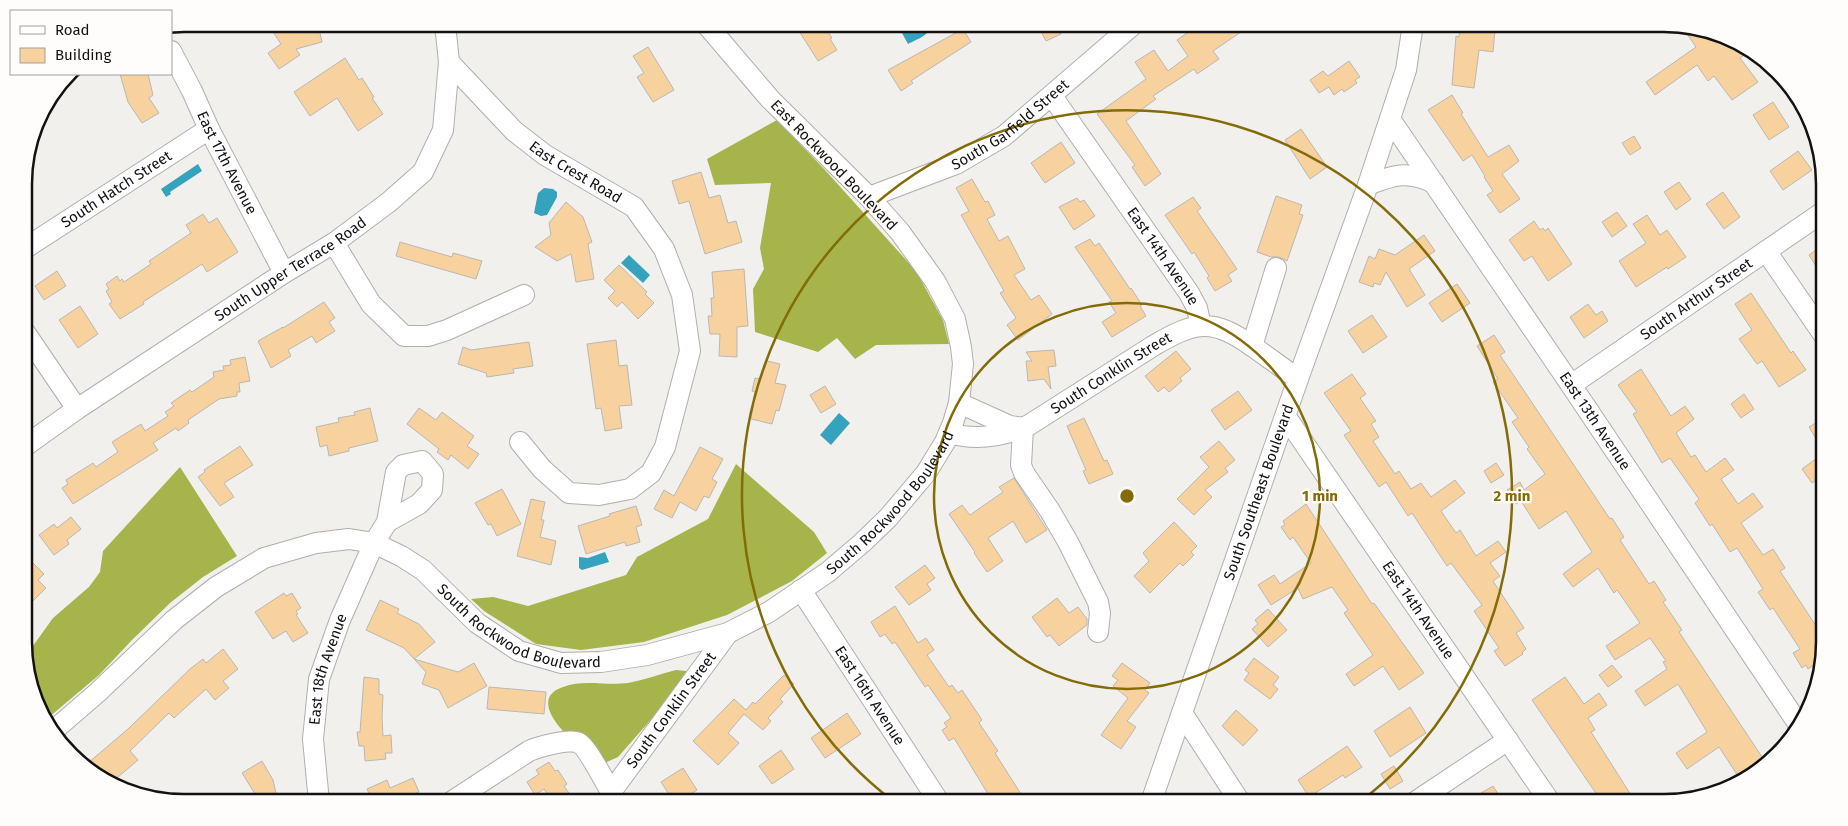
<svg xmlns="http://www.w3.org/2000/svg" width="1848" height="826" viewBox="0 0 1848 826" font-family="'Fira Sans',sans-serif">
<rect width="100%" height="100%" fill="#f2f0ec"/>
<g fill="#a6b44b">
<path d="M777 120 825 170 916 271 943 320 949 344 876 345 855 359 837 338 818 352 755 332 753 289 764 269 760 248 771 183 715 185 707 159Z"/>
<path d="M736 464 814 532 827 553 792 581 727 615 644 642 581 650 536 644 484 611 471 599 493 597 528 606 626 575 637 557 708 519Z"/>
<path d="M180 467 237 556 203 577 170 603 132 640 99 675 48 718 25 663V657L53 618 89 587 100 572 103 551Z"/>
<path d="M676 670 686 671 685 681 618 757 600 765C585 752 519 702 563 687 583 679 607 686 628 683 644 680 660 674 676 670Z"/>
</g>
<g fill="#35a2be">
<path d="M918 24H930C932 35 917 39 908 44L902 33Z"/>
<path d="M198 164 202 171 170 192 171 194 166 197 161 189Z"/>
<path d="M544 188 553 189 557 192V197L547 215 541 216 534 213 538 193Z"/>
<path d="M629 255 650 275 643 283 621 263Z"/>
<path d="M839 413 850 423 831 445 820 435Z"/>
<path d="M605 552 609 562 582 570 579 568V557L588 558Z"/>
</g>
<g fill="#f7d29f" stroke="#bab7b4">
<path d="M279 24H318L322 42 296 49 300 55 279 69 268 53 281 44 271 29Z"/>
<path d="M811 24H823L832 38 830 39 837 50 818 61 799 31Z"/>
<path d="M1037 24H1056L1061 34 1046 41Z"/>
<path d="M1200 24H1235L1241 32 1213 51 1219 59 1197 74 1194 69 1153 96 1156 99 1126 121 1161 174 1145 186 1132 167 1135 165 1097 114 1146 79 1135 62 1154 50 1168 71 1188 56 1177 40Z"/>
<path d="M1460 26 1495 29 1493 52 1479 50 1474 88 1452 85 1456 36 1459 37Z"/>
<path d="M1683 28 1725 36 1732 41 1743 56 1740 58 1758 82 1732 100 1714 76 1708 81 1697 65 1655 95 1646 82 1696 47Z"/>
<path d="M963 29 971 42 926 71 911 81 913 83 901 91 888 70Z"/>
<path d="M648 47 674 90 653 102 637 77 644 73 633 56Z"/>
<path d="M345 58 359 80 362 78 374 97 372 98 383 114 358 131 337 98 310 116 294 92Z"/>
<path d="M1349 61 1360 77 1355 80 1357 83 1344 92 1342 89 1334 95 1329 87 1319 93 1310 80 1323 71 1328 76Z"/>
<path d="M120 74H148L153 95 149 98 159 113 142 123 128 102Z"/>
<path d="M1452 95 1463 113 1461 114 1488 157 1509 145 1519 161 1502 174 1520 199 1500 213 1487 195 1493 191 1484 177 1485 176 1472 155 1463 161 1428 110Z"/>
<path d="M1773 102 1789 127 1769 140 1753 115Z"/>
<path d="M1301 129 1327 167 1310 179 1285 140Z"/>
<path d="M1634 136 1641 148 1630 155 1622 143Z"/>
<path d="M1061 142 1075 163 1045 183 1031 163Z"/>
<path d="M1798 151 1812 170 1783 190 1770 171Z"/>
<path d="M701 172 709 198 720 195 728 223 736 221 742 242 705 254 689 201 679 204 672 181Z"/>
<path d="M972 179 985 202 988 201 995 215 987 219 999 241 1008 236 1025 269 1014 275 1031 300 1039 295 1052 314 1018 340 1007 325 1016 318 1000 293 1004 291 961 215 969 211 956 188Z"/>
<path d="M1679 182 1691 199 1676 210 1664 192Z"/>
<path d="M1723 192 1740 217 1724 229 1706 204Z"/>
<path d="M1276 196 1302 205 1299 214 1303 215 1287 261 1279 257H1271L1257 252Z"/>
<path d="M1193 197 1201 208 1197 211 1237 269 1228 275 1232 281 1215 291 1207 278 1209 276 1194 252 1192 254 1165 215Z"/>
<path d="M1077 198 1080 202 1084 200 1095 216 1074 230 1059 207Z"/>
<path d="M566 202 583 217 592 242 588 244 594 279 576 282 571 254 557 261 535 247 551 235 549 223Z"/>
<path d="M1617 212 1627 226 1612 237 1602 222Z"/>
<path d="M203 214 209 223 217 218 238 252 207 272 202 264 143 302 144 304 120 319 109 304 112 302 106 291 109 289 106 284 117 276 120 281 122 279 124 282 151 264 149 261 191 233 186 225Z"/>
<path d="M1647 215 1660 235 1667 230 1686 257 1668 269 1667 267 1636 287 1619 261 1646 243 1633 224Z"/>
<path d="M1534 221 1540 230 1543 228 1545 231 1548 228 1572 264 1548 281 1532 256 1524 261 1509 240Z"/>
<path d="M1424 235 1435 251 1409 269 1425 295 1407 307 1386 272 1380 285 1374 283 1373 287 1359 282 1369 256 1375 259 1379 249 1395 255Z"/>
<path d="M1090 239 1095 246 1099 243 1130 289 1131 288 1142 305 1140 306 1146 316 1112 337 1102 322 1116 313 1109 302 1112 301 1075 247Z"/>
<path d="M400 242 452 257 453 253 482 261 476 279 396 256Z"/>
<path d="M1823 245V277L1809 255Z"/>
<path d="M619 265 647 292 645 294 654 303 638 319 622 302 617 307 608 298 615 291 604 280Z"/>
<path d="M744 269 748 326 737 327V357L719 356 720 334H710L708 316H712L711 298H714L712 272Z"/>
<path d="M57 271 66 286 44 300 35 286Z"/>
<path d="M1457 284 1470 303 1442 322 1429 303Z"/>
<path d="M1751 293 1791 353 1793 351 1806 370 1779 387 1762 361 1757 364 1739 339 1752 330 1735 304Z"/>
<path d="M324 302 335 318 329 322 335 331 316 343 312 336 288 350 291 356 271 368 258 341 283 327V328Z"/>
<path d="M1588 304 1596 315 1602 311 1608 321 1584 338 1570 317Z"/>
<path d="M80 306 98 334 78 348 59 320Z"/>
<path d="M1372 315 1387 337 1363 353 1348 331Z"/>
<path d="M1494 335 1505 352 1500 355 1610 519 1612 518 1624 537 1620 540 1649 584 1654 581 1666 600 1663 602 1682 630 1679 632 1766 763 1753 775 1740 779 1719 747 1687 769 1676 753 1707 732 1678 684 1645 706 1635 691 1667 669 1663 662 1666 661 1650 638 1615 660 1606 646 1640 623 1617 590 1614 593 1598 568 1573 587 1563 574 1592 552 1566 511 1539 529 1521 501 1516 504 1507 490 1520 482 1524 490 1545 474 1527 449 1529 447 1512 422 1518 418 1493 382 1498 379 1477 346Z"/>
<path d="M616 340 619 366 627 365 632 405 619 406 622 428 605 431 601 408 596 409 587 344Z"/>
<path d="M529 342 533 366 513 369 514 373 487 377 486 373 458 364 463 347 471 350Z"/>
<path d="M1054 350 1056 366 1048 367 1051 389 1044 379 1028 381 1026 361H1032L1026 352Z"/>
<path d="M1176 351 1191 369 1180 378 1182 381 1169 392 1164 387 1158 392 1145 376Z"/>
<path d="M245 357 250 381 239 383 240 392H237V396L219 399 188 420 189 423 178 431 176 428 153 443 158 450 73 504 62 488 68 484 66 480 93 463 96 467 118 452 112 442 141 424 145 431 168 416 165 412 174 406 171 403 190 390 192 392 214 377 213 372 224 370 223 366 231 365 230 360Z"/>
<path d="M767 361 780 364 775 383 786 385 779 411 776 410 772 424 751 419 755 392 752 391 755 378 761 379Z"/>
<path d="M1641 369 1671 416 1685 406 1694 419 1676 433 1691 457 1695 455 1706 472 1725 458 1734 470 1721 479 1738 504 1753 493 1763 507 1741 523 1763 555 1773 549 1785 568 1780 571 1824 638 1820 661 1808 669 1806 665 1802 668 1793 653 1800 649 1773 608 1770 610 1758 592 1763 589 1737 548 1730 552 1712 524 1710 526 1695 503 1699 499 1670 458 1662 463 1633 414 1637 412 1618 385Z"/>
<path d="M1352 374 1366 394 1360 398 1376 421 1371 424 1379 437 1373 441 1395 474 1399 471 1411 489 1421 483 1431 497 1455 480 1465 493 1441 511 1456 533 1460 530 1476 556 1498 541 1506 552 1490 563 1500 576 1493 581 1524 628 1516 633 1526 649 1522 653 1523 654 1505 666 1494 651 1499 648 1474 611 1482 605 1451 563 1447 566 1412 513 1408 516 1386 482 1379 487 1344 435 1351 431 1324 393Z"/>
<path d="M825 386 836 404 821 413 810 395Z"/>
<path d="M1238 391 1252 410 1225 430 1211 410Z"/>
<path d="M1744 394 1754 409 1741 418 1731 404Z"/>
<path d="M370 408 378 441 349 448V451L329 456 327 445 320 447 316 427 339 422 338 418 355 415 354 412Z"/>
<path d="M419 408 436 420 442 412 474 436 467 446 479 454 468 469 451 455 448 460 437 452 439 449 407 424Z"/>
<path d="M1084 418 1104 461 1107 460 1113 474 1089 484 1083 471 1086 470 1067 426Z"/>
<path d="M1824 418V452L1809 427Z"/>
<path d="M1219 441 1235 460 1225 468 1228 472 1205 490 1212 497 1194 515 1177 499 1209 467 1200 457Z"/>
<path d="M240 446 253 465 224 483 234 497 220 506 198 477 205 472 204 470Z"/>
<path d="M700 447 723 459 712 479 717 482 709 498 704 496 696 511 680 502 672 518 654 509 664 490 674 496Z"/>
<path d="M1817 458 1824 466V474L1812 483 1802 469Z"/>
<path d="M1496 463 1504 475 1491 483 1484 471Z"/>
<path d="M1014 478 1047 530 1026 543 1013 521 988 538 1003 561 987 572 974 553 975 552 949 514 962 505 970 515 1003 492 999 487Z"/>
<path d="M502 489 521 524 497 536 491 524 488 525 475 503Z"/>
<path d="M531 499 545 502 541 520H544L540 537 556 541 551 565 517 556Z"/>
<path d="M1306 504 1372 604 1374 603 1424 673 1399 690 1383 666 1354 686 1346 674 1373 655 1344 613 1348 610 1332 587 1303 599 1298 588 1271 605 1258 585 1274 575 1280 584 1311 563 1293 537 1290 540 1281 527 1285 525 1283 521Z"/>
<path d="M636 506 642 525 636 527 640 542 626 546 625 542 586 554 578 526 610 516 609 514Z"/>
<path d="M71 517 81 529 67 540 69 544 54 555 39 535 54 524 57 528Z"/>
<path d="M1174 522 1197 546 1191 552 1194 555 1183 566 1180 563 1150 593 1134 576 1149 561 1143 553Z"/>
<path d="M25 555 44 574 38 580 46 588 25 609Z"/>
<path d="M925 565 935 578 927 584 931 590 909 605 895 587Z"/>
<path d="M284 593 286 596 292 593 301 608 296 611 298 614 296 615 308 633 293 642 286 631 273 639 255 612Z"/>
<path d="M1057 598 1069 613 1078 607 1087 619V625L1059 646 1050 635 1047 637 1032 617Z"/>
<path d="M380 600 399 609 397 613 419 624 435 642 414 659 458 672 474 663 487 686 448 708 439 690 422 684 426 672 404 648 366 630Z"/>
<path d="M895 606 918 643 926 638 934 650 927 655 949 687 952 685 958 693 962 690 982 720 979 723 998 751 995 753 1026 802H976L988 794 954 738 949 741 942 730 947 727 944 723 951 718 928 685 925 687 895 642 892 644 885 634 880 637 871 622Z"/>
<path d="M1268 609 1287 630 1268 647 1252 629 1258 624 1255 620Z"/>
<path d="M223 649 238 669 223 681 229 688 215 700 206 689 174 718 169 713 130 751 138 760 112 782 88 763 128 729 190 669 203 659 206 663Z"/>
<path d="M1254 658 1279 677 1273 685 1278 689 1270 699 1244 680 1249 673 1245 670Z"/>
<path d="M1122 663 1150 683 1145 690 1149 693 1127 721 1136 727 1121 749 1101 735 1128 698 1113 686 1118 680 1112 676Z"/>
<path d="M1612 665 1622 677 1608 687 1599 675Z"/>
<path d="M784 675 794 684 780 699 783 702 768 718 771 721 763 730 744 714 728 733 739 743 718 765 693 741 734 699 746 710 753 702 755 704Z"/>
<path d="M364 677 379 679V694L383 695 382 718 383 736 391 735 392 753H385L386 759 365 761 364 746H359L357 732H360Z"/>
<path d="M1565 677 1584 704 1599 693 1607 705 1588 718 1595 730 1591 732 1631 795 1621 802H1602L1532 700Z"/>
<path d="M489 687 546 692 544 714 487 709Z"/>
<path d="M1410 707 1426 733 1390 757 1374 731Z"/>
<path d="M1236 710 1258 730 1243 746 1222 726Z"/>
<path d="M847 713 861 734 825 758 811 738Z"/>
<path d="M1347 746 1362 767 1345 778 1343 775 1309 797 1298 780Z"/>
<path d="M781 750 794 769 772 784 759 766Z"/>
<path d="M262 761 273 780 278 802H260L242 773Z"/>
<path d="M549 762 555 771 558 770 567 784 564 786 575 802H552L544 789 535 795 527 782 539 774 536 770Z"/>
<path d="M1394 766 1403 781 1390 789 1381 774Z"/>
<path d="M683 768 697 790 679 802H674L661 782Z"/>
<path d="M413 778 419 792 398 802H373L367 789 387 780 390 788Z"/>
<path d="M1493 786 1503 802H1466Z"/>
</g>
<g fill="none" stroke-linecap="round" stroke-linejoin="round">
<g stroke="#b1aeab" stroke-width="22">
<g id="minor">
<path id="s1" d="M171 51 192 91 209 129 284 273"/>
<path id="s2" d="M449 62 514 131 545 155 634 207 664 249 682 295 690 351 665 447 651 473 630 489 599 495 569 493 542 469 520 442"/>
<path id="s3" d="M1052 96 1189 293 1197 308 1201 326"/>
<path id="s4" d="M1390 119 1571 385 1799 725"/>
<path d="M1368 185C1393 175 1408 170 1434 183"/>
<path id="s5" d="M869 197 956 164 1004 136 1134 24"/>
<path d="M334 243 371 304 404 336H428L447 330 524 295"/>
<path id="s6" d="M24 249 209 129"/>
<path d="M1766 251 1823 334"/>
<path d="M24 331 77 409"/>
<path d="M1252 346 1276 268"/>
<path id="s7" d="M1571 385 1823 212"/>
<path d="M959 403 1010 426 1023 428"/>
<path id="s8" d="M1286 417 1550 802"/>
<path d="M1023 428 1021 465 1024 473 1050 511 1068 542 1098 602 1100 613 1098 632"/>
<path id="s9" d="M949 433C976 441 1004 436 1029 425L1153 346C1197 320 1213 318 1255 348 1269 358 1284 369 1298 379"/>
<path id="s10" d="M25 446 77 409 284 273 334 243 389 202 423 172 443 130 449 62 445 24"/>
<path id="s11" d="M801 590 939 802"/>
<path d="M1182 713 1240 802"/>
<path id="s12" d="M53 731 97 693 174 620 216 587 264 558 316 543 349 539 374 543 401 556 423 570 477 623 519 651 561 663 601 662 647 655 728 633 769 612 828 572 862 543 888 518 926 473 945 442 953 423 959 403 963 364 961 347 955 319 935 281 900 232 869 197 770 99 706 24"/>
<path id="s13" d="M319 802 313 739 319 679 340 620 374 543 387 522 396 472 403 465 422 461 433 474 432 490 419 504 387 522"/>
<path id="s14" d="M451 802 529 751C538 747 570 738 579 743 587 747 605 782 611 792L728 633"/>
<path id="s15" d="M1151 802 1298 379 1368 185 1406 70 1413 24"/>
<path d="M1415 802 1508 740"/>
</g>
</g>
<use href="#minor" stroke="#fff" stroke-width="20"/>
</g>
<g fill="none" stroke="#836c07" stroke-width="2.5">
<circle cx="1127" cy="496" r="193"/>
<path d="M893 801A385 385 0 1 1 1361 801"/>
</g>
<g text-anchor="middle" stroke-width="4.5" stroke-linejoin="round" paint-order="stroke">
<g font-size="15" fill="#131211" stroke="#fffdfb">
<text dy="5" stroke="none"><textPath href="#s5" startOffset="160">South Garfield Street</textPath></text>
<text dy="5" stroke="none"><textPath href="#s1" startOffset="125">East 17th Avenue</textPath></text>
<text transform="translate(834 165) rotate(46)" y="5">East Rockwood Boulevard</text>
<text dy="5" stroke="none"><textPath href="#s2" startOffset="169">East Crest Road</textPath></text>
<text dy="5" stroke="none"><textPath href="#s6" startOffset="110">South Hatch Street</textPath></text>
<text dy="5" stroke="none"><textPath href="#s3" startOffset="195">East 14th Avenue</textPath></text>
<text dy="5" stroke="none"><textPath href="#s10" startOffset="319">South Upper Terrace Road</textPath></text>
<text dy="5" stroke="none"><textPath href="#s7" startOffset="152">South Arthur Street</textPath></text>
<text dy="5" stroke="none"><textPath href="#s9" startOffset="179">South Conklin Street</textPath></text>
<text dy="5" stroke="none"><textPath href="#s4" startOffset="365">East 13th Avenue</textPath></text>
<text dy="5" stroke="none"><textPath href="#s15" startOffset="328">South Southeast Boulevard</textPath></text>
<text dy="5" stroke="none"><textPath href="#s12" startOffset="994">South Rockwood Boulevard</textPath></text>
<text dy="5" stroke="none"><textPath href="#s8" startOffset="234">East 14th Avenue</textPath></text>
<text dy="5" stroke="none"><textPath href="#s12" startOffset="559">South Rockwood Boulevard</textPath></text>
<text dy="5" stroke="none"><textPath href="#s13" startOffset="135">East 18th Avenue</textPath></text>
<text dy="5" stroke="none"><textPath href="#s11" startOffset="126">East 16th Avenue</textPath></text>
<text dy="5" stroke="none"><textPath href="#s14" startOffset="305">South Conklin Street</textPath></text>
</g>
</g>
<path d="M0 0H1848V826H0ZM184 32H1664A152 152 0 0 1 1816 184V642A152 152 0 0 1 1664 794H184A152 152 0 0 1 32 642V184A152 152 0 0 1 184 32Z" fill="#fffdfb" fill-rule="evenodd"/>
<path fill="none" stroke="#131211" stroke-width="2.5" d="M184 32H1664A152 152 0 0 1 1816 184V642A152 152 0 0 1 1664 794H184A152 152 0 0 1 32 642V184A152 152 0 0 1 184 32Z"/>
<circle cx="1127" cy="496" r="8" fill="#836c07" stroke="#fffdfb" stroke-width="2.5"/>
<g font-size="15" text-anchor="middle" font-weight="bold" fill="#836c07" stroke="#fffdfb" stroke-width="4.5" stroke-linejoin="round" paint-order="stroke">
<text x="1320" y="501">1 min</text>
<text x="1512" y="501">2 min</text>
</g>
<rect x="10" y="10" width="162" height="65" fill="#fffdfb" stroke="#a19f9d"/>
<rect x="20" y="26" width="25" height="8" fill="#ffffff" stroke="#a19f9d"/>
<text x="55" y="35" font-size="15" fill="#131211">Road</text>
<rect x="20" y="48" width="25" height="15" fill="#f7d29f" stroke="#a19f9d"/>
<text x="55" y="60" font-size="15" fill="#131211">Building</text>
</svg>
